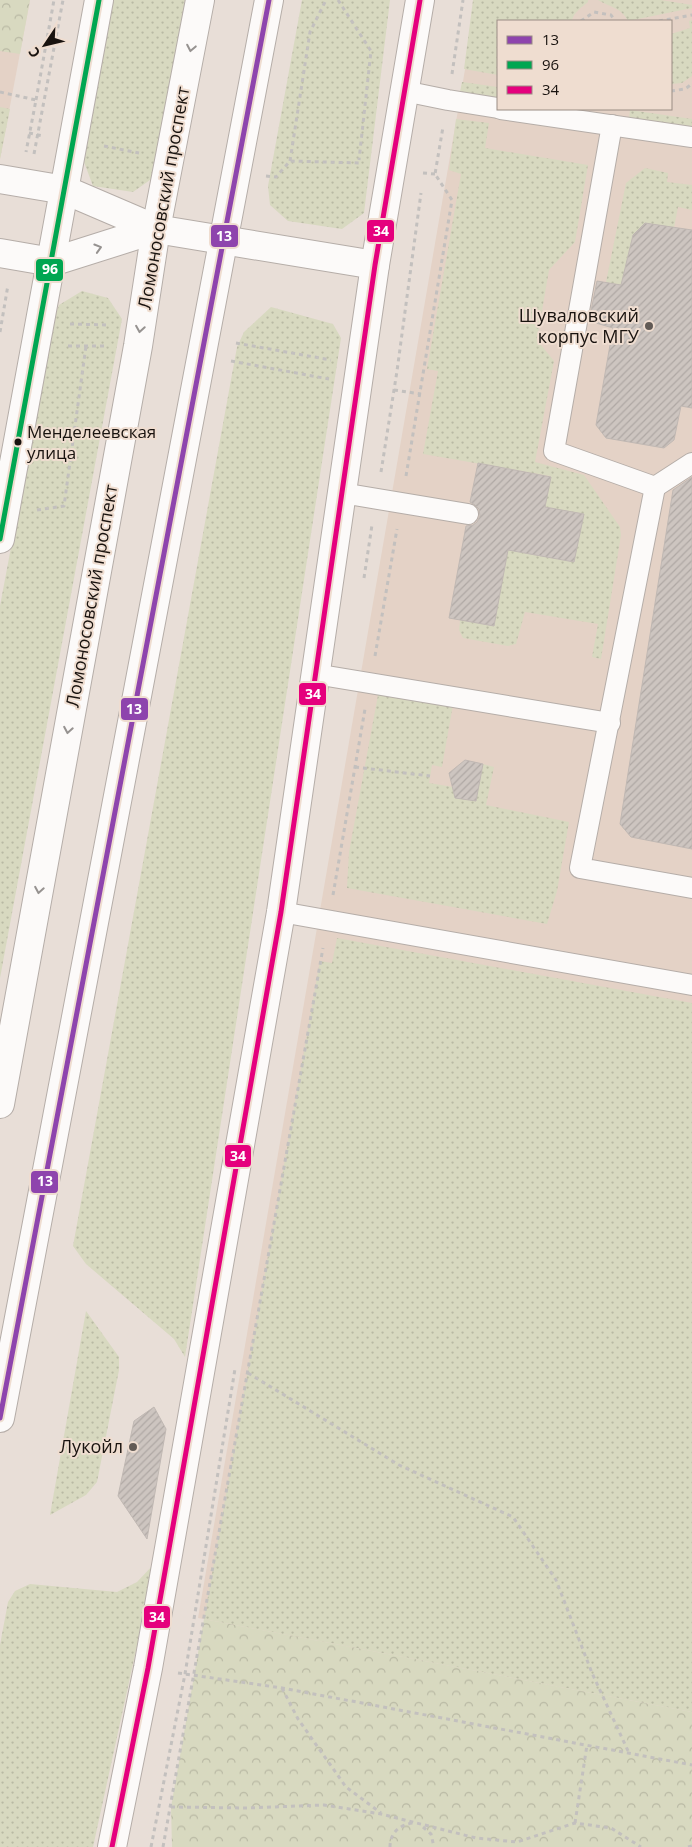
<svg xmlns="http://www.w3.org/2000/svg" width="692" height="1847" viewBox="0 0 692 1847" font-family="'Open Sans',sans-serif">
<defs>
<pattern id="grass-dots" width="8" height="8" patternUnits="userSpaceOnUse" patternTransform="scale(1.25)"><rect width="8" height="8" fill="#d8d9c0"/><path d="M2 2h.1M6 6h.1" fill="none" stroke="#b9b9a4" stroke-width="1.8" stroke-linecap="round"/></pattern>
<pattern id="park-crowns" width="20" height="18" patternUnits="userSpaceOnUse" patternTransform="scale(1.25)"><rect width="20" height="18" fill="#d8d9c0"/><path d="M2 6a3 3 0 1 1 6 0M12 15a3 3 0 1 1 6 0" fill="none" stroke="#b9b9a4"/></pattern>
<pattern id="building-hatch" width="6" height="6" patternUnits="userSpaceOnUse" patternTransform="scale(1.25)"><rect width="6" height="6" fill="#cdc5c0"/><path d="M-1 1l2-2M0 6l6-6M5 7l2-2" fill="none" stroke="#afa8a4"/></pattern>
</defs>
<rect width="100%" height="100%" fill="#e8ded7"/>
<g fill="#e4d2c6" fill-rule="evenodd">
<path d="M0 0H30L0 159Z"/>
<path d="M477 0H692V1712L198 1618ZM498 21H671V109H498Z"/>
</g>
<g fill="url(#grass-dots)">
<path d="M113 0H185L156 164 150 180 133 192 93 186 84 162Z"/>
<path d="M302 0H390L364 213 342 229 288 221 270 205 268 186Z"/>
<path d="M473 0H588V2C582 7 573 13 572 21H498V75L464 69Z"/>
<path d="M598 0H661L692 5V8L628 21C621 7 609 7 598 0Z"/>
<path d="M692 20V76L682 83 671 84V34L690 28 689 21Z"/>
<path d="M462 82 498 87V98L460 92Z"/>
<path d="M0 107 10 109 0 159Z"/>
<path d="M630 110 692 119V128L629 118Z"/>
<path d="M456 119 489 123 485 148 588 165 575 242 549 270 537 340 554 361 535 462 584 475 620 527 621 535 601 659 592 657 598 624 525 612 516 644 508 646 463 638 459 630 460 620 494 626 508 550 574 562 583 514 545 507 550 476 423 454 438 371 427 369 461 174 449 170Z"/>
<path d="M645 168 668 173 667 182 692 185V210L678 207 674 228 622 285 606 282 626 183Z"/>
<path d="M82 291 108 298 122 319 0 978V606L54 318 59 305Z"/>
<path d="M271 307 333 324 341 338 185 1357 174 1339 86 1264 73 1246 237 347 244 332Z"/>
<path d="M380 684 454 699 442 767 432 765 429 783 453 787 456 798 475 801 483 764 494 767 486 805 569 822 557 891 547 924 347 888 349 852Z"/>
<path d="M337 938 692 1003V1712L204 1619 320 961 332 963Z"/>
<path d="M86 1311 119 1357V1370L97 1482 86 1495 50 1515Z"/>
<path d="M155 1563 93 1847H0V1645L8 1602 15 1591 30 1584 117 1592 137 1582Z"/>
</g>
<g fill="url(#park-crowns)">
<path d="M0 0H30L20 54 0 51Z"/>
<path d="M204 1619 692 1712V1847H172L171 1807Z"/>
</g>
<g fill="url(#building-hatch)" stroke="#c0b8b3">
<path d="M645 223 692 230V408L681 406 674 440 664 448 606 438 596 425 613 328 589 321 597 281 621 285 633 235Z"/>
<path d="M478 463 551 477 545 507 584 514 574 562 508 550 494 626 449 618 466 526 473 525 477 522 480 516 479 509 475 505 470 502Z"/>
<path d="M692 477V849L631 837 620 824 673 490Z"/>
<path d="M465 760 483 764 476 801 455 798 449 773Z"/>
<path d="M154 1407 166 1429 147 1539 118 1496 134 1421Z"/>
</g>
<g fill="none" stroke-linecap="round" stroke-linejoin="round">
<g stroke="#b5ada8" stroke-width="22">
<g id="lane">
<path d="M404 91 448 100 498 108"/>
<path d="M501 109 692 137"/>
<path d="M612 125 554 451 655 487 692 463"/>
<path d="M655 487 580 868 692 888"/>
<path d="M342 493 468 514"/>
<path d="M315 674 610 723"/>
<path d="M281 912 692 985"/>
</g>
</g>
<g stroke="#b5ada8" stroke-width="30">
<g id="secondary">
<path d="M0 179 65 190 156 229 375 265"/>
<path d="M0 253 52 262 156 229"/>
<path d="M0 539 99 0"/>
<path d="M0 1104 138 346 156 229 200 0"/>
<path d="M0 1418 269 0"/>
<path d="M112 1847 148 1668 281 912 375 265 420 0"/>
</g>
</g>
<g stroke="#c3c0be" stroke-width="3" stroke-dasharray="4 4" stroke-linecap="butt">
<path d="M338 0 371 51 359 160"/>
<path d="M581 21 594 12 611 15 615 21"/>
<path d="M659 21 692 15"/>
<path d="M452 74 463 0"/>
<path d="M671 91 685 89 692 84"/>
<path d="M0 92 36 100 26 152"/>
<path d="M36 100 54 0"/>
<path d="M29 133 43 136"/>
<path d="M104 146 139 153"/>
<path d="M34 154 63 0"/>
<path d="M290 161 310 32 326 0"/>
<path d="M423 173 435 174"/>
<path d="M266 176 276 177 290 161 360 163"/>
<path d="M70 324 109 325"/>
<path d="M0 332 8 285"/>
<path d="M236 343 331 360"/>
<path d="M68 346H106"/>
<path d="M231 361 329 379"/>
<path d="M394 390 421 394"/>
<path d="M381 472 397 371 421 193"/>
<path d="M406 476 452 200 435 174 443 127"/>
<path d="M37 510 64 506 86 346"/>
<path d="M364 578 372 525"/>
<path d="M375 656 397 529"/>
<path d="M355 767 430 776"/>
<path d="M333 895 365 709"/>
<path d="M248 1373 399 1465 513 1517 556 1580 592 1673 629 1753"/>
<path d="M178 1673 282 1688 692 1765"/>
<path d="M282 1688 298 1719 346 1787 381 1813"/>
<path d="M171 1807 246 1808 324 1805 381 1814 476 1838 517 1842 575 1823 611 1828 641 1847"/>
<path d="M575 1823 587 1745"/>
<path d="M423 1827 431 1834 434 1847"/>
<path d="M151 1847 185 1674 235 1369"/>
<path d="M163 1847 323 948"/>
<path d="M390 1847C390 1833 399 1825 413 1823"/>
<path d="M688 1847 692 1846"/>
</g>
<use href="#lane" stroke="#fcfaf9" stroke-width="20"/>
<use href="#secondary" stroke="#fcfaf9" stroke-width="28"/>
<g stroke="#efddd0" stroke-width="9">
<path id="bus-1" d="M0 1418 269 0"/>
</g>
<g stroke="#efddd0" stroke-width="9">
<path id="bus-2" d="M0 539 99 0"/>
</g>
<g stroke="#efddd0" stroke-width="9">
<path id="bus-3" d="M112 1847 148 1668 281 912 375 265 420 0"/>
</g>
<use href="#bus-1" stroke="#8e44ad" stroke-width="5"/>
<use href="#bus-2" stroke="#00a651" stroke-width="5"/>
<use href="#bus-3" stroke="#e5007d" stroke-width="5"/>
</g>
<defs><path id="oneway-chevron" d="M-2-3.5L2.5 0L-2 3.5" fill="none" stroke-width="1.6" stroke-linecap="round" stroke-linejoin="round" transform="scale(1.25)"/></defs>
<g stroke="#969290">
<use href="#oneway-chevron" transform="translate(191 48) rotate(101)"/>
<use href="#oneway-chevron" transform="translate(98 248) rotate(-17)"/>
<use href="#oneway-chevron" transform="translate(140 329) rotate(99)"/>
<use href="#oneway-chevron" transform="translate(68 730) rotate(100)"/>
<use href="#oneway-chevron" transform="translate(39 890) rotate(100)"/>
</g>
<g fill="#615a55" stroke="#efddd0" stroke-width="2">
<circle cx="649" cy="326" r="5"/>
<circle cx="133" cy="1447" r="5"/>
</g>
<circle fill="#19130f" stroke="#efddd0" stroke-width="2" cx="18" cy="442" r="4.5"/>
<g text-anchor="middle" stroke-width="4" stroke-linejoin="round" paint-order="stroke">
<g font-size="17" fill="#19130f" stroke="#efddd0" text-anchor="start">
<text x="27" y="438">Менделеевская<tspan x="27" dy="21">улица</tspan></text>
</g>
<g font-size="18" fill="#19130f" stroke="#efddd0">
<text transform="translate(164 198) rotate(-80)" y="6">Ломоносовский проспект</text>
<text transform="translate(92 596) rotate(-80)" y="6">Ломоносовский проспект</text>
</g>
<g font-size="18" fill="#19130f" stroke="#efddd0" text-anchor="end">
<text x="639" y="322">Шуваловский<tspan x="639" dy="21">корпус МГУ</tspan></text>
<text x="123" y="1453">Лукойл</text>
</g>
</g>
<g stroke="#efddd0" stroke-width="2">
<rect x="366" y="219" width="29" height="24" rx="5" fill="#e5007d"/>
<rect x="210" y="224" width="29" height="24" rx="5" fill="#8e44ad"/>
<rect x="35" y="258" width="29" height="24" rx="5" fill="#00a651"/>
<rect x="298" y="682" width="29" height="24" rx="5" fill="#e5007d"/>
<rect x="120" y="697" width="29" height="24" rx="5" fill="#8e44ad"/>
<rect x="224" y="1144" width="28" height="24" rx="5" fill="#e5007d"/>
<rect x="30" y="1170" width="29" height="24" rx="5" fill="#8e44ad"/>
<rect x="143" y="1605" width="28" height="24" rx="5" fill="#e5007d"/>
</g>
<g font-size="14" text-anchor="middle" font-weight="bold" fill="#fff">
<text x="381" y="236">34</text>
<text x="224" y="241">13</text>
<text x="50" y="274">96</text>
<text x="313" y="699">34</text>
<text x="134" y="714">13</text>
<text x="238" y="1161">34</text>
<text x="45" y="1186">13</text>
<text x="157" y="1622">34</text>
</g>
<rect x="497" y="20" width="175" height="90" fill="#efddd0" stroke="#998c83"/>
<rect x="507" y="36" width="25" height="8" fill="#8e44ad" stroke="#998c83"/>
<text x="542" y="45" font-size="15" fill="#19130f">13</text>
<rect x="507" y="61" width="25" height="8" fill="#00a651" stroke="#998c83"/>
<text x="542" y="70" font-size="15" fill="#19130f">96</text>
<rect x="507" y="86" width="25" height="8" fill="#e5007d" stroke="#998c83"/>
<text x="542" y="95" font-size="15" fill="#19130f">34</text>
<g transform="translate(45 45) rotate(235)" stroke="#efddd0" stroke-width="4" paint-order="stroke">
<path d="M0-4L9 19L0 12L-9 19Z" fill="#19130f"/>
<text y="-8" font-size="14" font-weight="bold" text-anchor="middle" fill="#19130f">С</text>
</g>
</svg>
